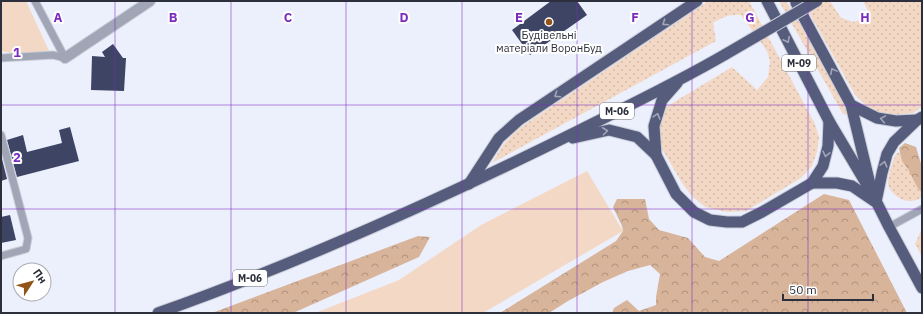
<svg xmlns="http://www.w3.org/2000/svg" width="923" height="314" viewBox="0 0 923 314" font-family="'IBM Plex Sans',sans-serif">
<defs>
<pattern id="grass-dots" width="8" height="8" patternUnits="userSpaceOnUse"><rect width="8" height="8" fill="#f3d9c5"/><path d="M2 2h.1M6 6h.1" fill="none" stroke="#d1bbaa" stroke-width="1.8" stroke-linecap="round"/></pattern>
<pattern id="forest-crowns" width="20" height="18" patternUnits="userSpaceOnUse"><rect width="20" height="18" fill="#d8b49a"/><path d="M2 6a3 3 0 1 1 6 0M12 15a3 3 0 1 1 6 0" fill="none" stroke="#b0937f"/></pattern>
</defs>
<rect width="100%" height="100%" fill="#eceffc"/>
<g fill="url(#grass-dots)">
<path d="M708 1H749L815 124 819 137 817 152 812 166 801 178 746 211 727 212 705 207 692 196 682 183 662 149 658 134 660 117 666 107 732 67 757 90 768 77 770 61 767 51 741 15C729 14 723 17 713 23L716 41 492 163 503 145 517 130 700 7Z"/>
<path d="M779 1H786C808 36 829 73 847 111V115L843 114Z"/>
<path d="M803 1H830L841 18 854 22 871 16 863 1H922V107L913 113 891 115 876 111 867 106 855 95 805 5Z"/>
<path d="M903 151 922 175V198C911 203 902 202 894 194 891 191 888 187 888 183 888 178 893 157 897 153 899 152 901 152 903 151Z"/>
<path d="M922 228V257L915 244Z"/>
</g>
<g fill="url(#forest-crowns)">
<path d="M905 143 916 147 922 167V193L917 187 908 169 902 161 899 148Z"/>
<path d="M824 194 849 200 907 313H612L614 308 627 300 639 311 656 305V297L660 274 650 265 628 271 603 282 568 301 549 313H500L616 241 623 231 622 226 613 207 617 199H645L649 219 659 230 688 238 705 257 719 261Z"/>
<path d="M418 236 430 237 419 257 293 313H212Z"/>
</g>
<g fill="#f3d9c5">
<path d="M1 1H26L50 53 14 54 1 51Z"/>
<path d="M587 171 623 231 483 313H315L399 280 481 225Z"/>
</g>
<g fill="#3d4464">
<path d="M551 1H577L587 15 530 55 512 30Z"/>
<path d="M113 44 123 58H126L124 91 91 90 92 56 105 57 102 52Z"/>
<path d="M70 127 79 161 17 177 7 140 23 135 27 152 62 143 59 130Z"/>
<path d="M1 155 7 179 1 181Z"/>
<path d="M10 215 16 240 1 243V217Z"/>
</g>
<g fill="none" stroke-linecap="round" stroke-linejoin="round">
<g stroke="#cacdd9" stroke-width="9">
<g id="service">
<path d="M35 1 65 58"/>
<path d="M1 58 53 55 65 58"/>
<path d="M1 135 28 238 26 249 1 256"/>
<path d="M889 227 922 209"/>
</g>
</g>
<g stroke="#cacdd9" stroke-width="12">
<path id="minor" d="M65 58 150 1"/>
</g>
<g stroke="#cacdd9" stroke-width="13">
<g id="trunk">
<path d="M767 1 829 121 873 195 889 227 922 288"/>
<path d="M796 1V3L851 105 870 184"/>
<path d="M851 105 877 118 896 121 917 120"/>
<path d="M573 138 609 130 637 137 656 155 676 194 694 212 710 220 727 222H742L762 212 812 183 823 166 828 146 829 121"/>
<path d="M656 155 654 126 662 100 677 83"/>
<path d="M812 183H837L852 186 874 201"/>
<path d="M469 184 499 138 519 120 697 1"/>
<path d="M876 202 882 173 887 154 894 142 917 120 922 117"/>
<path d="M158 313C302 262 441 199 578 131 628 106 678 82 726 54"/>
</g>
</g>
<use href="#service" stroke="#a1a6b6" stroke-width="7"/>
<use href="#minor" stroke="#a1a6b6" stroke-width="10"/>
<use href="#trunk" stroke="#565d7c" stroke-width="11"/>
<g stroke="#cacdd9" stroke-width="13" stroke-linecap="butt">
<path id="trunk-bridge" d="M726 54 817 1"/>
</g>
<use href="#trunk-bridge" stroke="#565d7c" stroke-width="11"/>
</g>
<defs><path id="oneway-chevron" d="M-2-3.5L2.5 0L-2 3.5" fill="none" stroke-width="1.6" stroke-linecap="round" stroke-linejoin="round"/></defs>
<g stroke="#a2a6b7">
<use href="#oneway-chevron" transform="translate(665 23) rotate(146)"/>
<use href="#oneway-chevron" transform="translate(787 40) rotate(63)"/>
<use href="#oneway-chevron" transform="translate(833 71) rotate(-118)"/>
<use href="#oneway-chevron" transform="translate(557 95) rotate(146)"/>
<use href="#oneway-chevron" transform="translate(657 116) rotate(-73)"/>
<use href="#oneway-chevron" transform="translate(883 119) rotate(-170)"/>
<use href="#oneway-chevron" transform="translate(605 131) rotate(-7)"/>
<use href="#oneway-chevron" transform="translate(826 154) rotate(103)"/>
<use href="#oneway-chevron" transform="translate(884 164) rotate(-75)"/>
</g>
<path fill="none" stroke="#7b2cbf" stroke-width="1" stroke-opacity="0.55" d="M115 1V313M231 1V313M346 1V313M462 1V313M577 1V313M692 1V313M808 1V313M1 105H922M1 209H922"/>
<circle fill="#93541a" stroke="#fff" stroke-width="1.5" cx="549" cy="22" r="4"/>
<g text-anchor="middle" stroke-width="4" stroke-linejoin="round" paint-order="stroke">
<g fill="#fff" stroke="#6c6e76" stroke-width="1">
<rect x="782" y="55" width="34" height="16" rx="3"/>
<rect x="600" y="103" width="34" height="16" rx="3"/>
<rect x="233" y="270" width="34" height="16" rx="3"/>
</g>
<g font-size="10" font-weight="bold" fill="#2d303c">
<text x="799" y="67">М-09</text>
<text x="617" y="115">М-06</text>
<text x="250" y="282">М-06</text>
</g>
<g font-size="11" fill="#2d303c" stroke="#fff">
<text x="549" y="39">Будівельні<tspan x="549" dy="13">матеріали ВоронБуд</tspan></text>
</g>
</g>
<g font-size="13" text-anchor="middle" font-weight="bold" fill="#7b2cbf" stroke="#fff" stroke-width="4" stroke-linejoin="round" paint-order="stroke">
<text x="58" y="22">A</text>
<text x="173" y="22">B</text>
<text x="288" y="22">C</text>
<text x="404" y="22">D</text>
<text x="519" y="22">E</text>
<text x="635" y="22">F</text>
<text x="750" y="22">G</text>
<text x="865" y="22">H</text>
<text x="17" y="57">1</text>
<text x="17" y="162">2</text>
</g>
<rect width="923" height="314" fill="none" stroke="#2d303c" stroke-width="4"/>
<g transform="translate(32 282) rotate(54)"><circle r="19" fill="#ffffff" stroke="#abacb1"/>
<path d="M0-3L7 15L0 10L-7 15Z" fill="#93541a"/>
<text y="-6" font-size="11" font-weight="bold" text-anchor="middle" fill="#2d303c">Пн</text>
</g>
<path d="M783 294v6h90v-6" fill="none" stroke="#2d303c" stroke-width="2"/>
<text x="789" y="294" font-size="12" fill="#2d303c" stroke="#ffffff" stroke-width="3" paint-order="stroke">50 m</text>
</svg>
